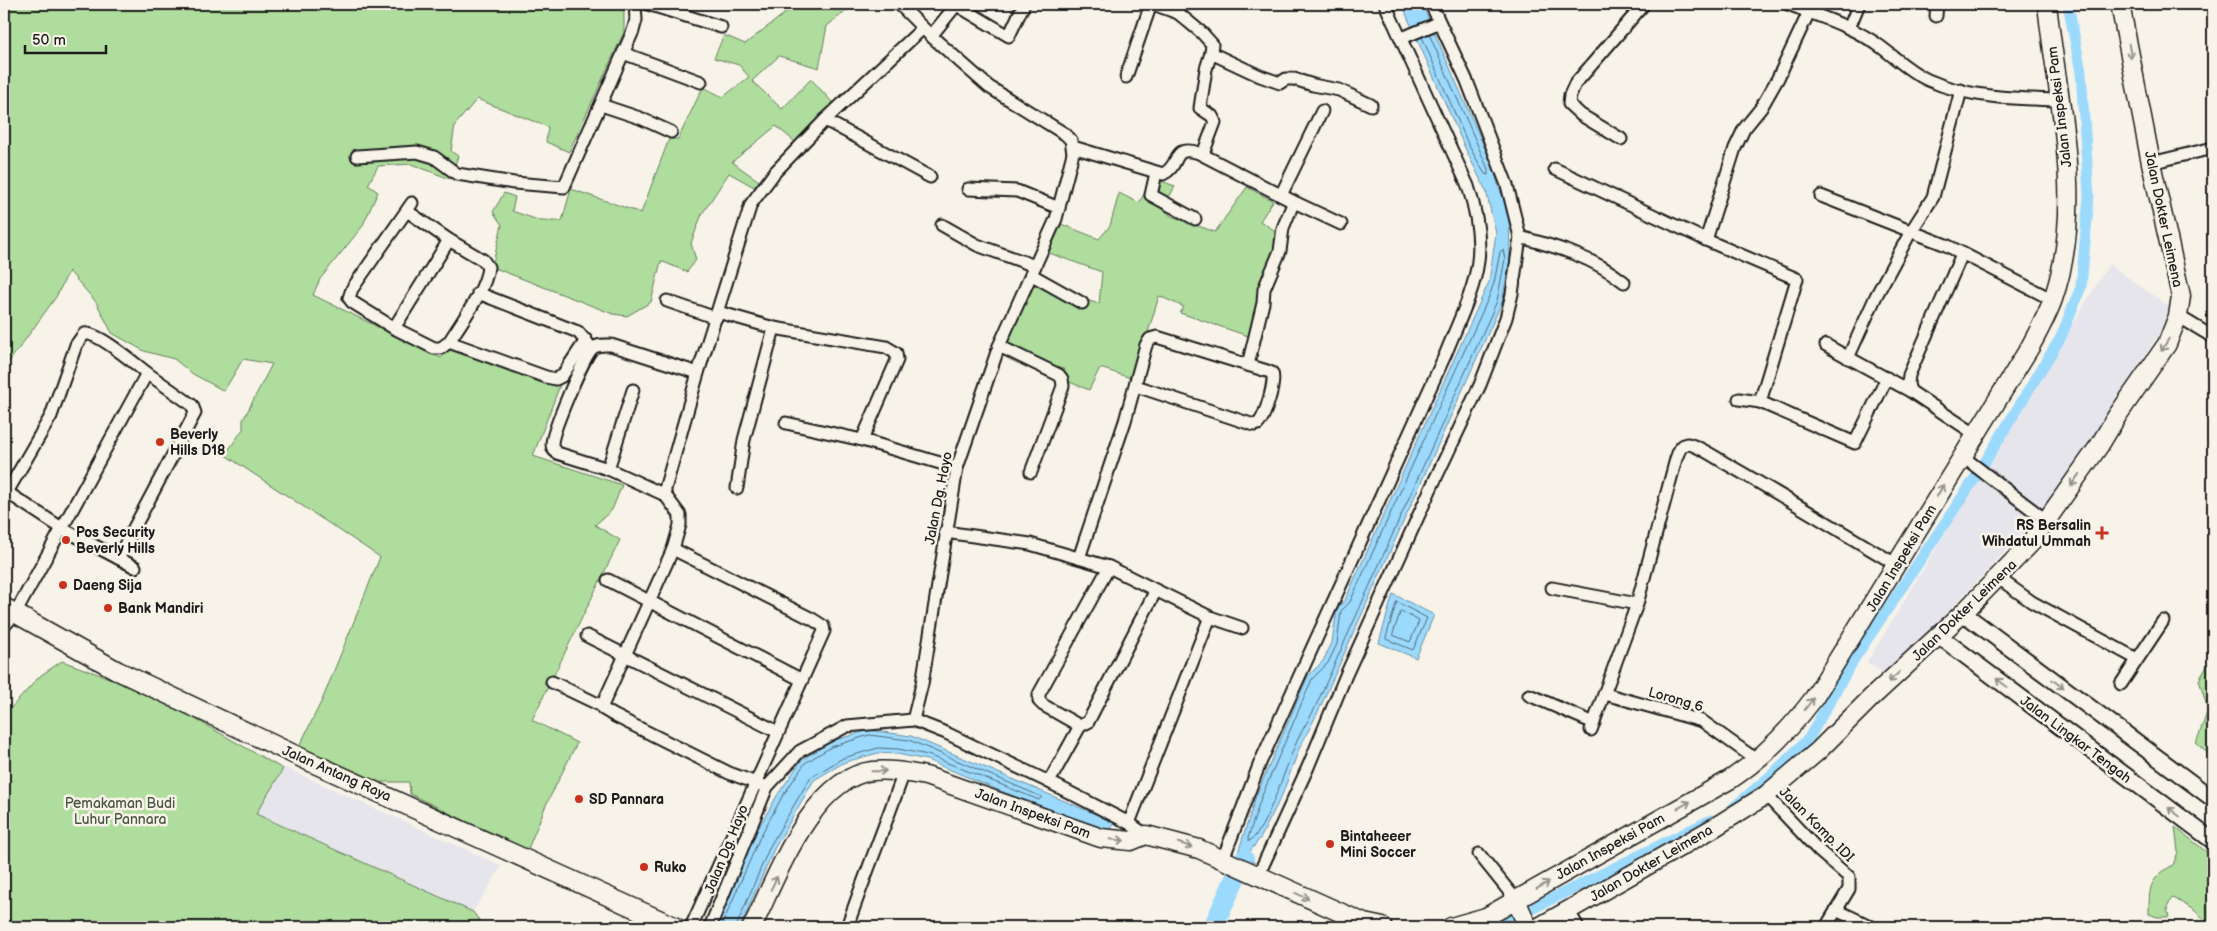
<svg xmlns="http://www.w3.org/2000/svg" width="2217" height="931" viewBox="0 0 2217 931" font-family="'Balsamiq Sans',sans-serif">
<rect width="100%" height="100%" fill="#f7f3e8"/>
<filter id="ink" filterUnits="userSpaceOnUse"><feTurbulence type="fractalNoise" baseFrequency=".02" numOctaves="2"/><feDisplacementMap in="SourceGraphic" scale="10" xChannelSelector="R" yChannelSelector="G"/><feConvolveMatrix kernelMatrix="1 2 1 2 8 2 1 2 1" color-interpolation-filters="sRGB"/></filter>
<g filter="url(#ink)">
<g fill="#e7e5ec">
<path d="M2109 264 2174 310 2050 504 1887 677 1867 662Z"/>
<path d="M284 767 502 866 473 912 256 814Z"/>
</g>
<g fill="#aedd9d" stroke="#657c5c">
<path d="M4 4H482L485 6 486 4H621L624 6V32L569 152 546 142 548 127 477 99 455 125 451 151 458 156 450 179 411 164 378 166 368 185 378 192 362 227 320 279 313 295 441 358 449 350 560 385 533 456 622 485 612 510 595 525 620 540 532 720 577 743 546 805 527 851 410 794 409 782H381L380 786 298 749 323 698 380 557 225 455 243 429V420L272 364 243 359 224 391 193 374 174 359 144 351 112 333 96 302 69 271 56 297 4 369Z"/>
<path d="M797 4H855L827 26 819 68 779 56 752 81 782 109 811 79 833 103 795 142 776 126 732 162 759 181 754 187 729 173 702 214 691 243 696 260 687 272 661 261 651 302 627 316 613 314 492 267 502 225 493 212 504 193 515 197 512 211 541 221H562L571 189 641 213 669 139H678L703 87 723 97 749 77 739 65 714 58 724 35 745 44Z"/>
<path d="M1153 178 1175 186 1163 209 1171 216 1215 232 1247 187 1273 201 1260 221 1274 230 1276 247 1251 337 1180 313 1184 307 1159 296 1134 379 1100 368 1089 390 1001 354 1035 284 1099 304 1102 272 1049 253 1061 224 1099 239 1110 226 1119 193 1139 203Z"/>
<path d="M2213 656V758L2196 743 2208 710 2199 680Z"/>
<path d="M62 661 109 678 190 716 283 769 256 814 473 912 484 927H4V706L9 710 40 676Z"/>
<path d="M2175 827 2213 857V924L2206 921 2194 910 2172 897 2167 908 2169 917H2157L2149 914C2149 887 2149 879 2173 865L2178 852Z"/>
</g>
<g fill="#9cdafd" stroke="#698ea3">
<path d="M1406 4H1422L1493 167 1499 188 1509 211 1510 260 1502 302 1318 712 1299 749 1282 795 1261 837 1244 859 1237 856 1256 796 1308 676 1323 661 1332 643 1337 608 1345 600 1489 282 1496 233 1486 191 1465 148 1406 14Z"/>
<path d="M1393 594 1434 615 1416 658 1379 643Z"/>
<path d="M869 730 911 736 1114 822 1110 832 998 790 927 760 897 754 878 753 845 762 814 780 774 849 740 927 716 926 755 834 778 794 802 760 829 742Z"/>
</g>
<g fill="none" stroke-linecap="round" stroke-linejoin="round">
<g stroke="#4f6876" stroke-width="1">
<path d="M1422 37 1469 146 1485 174 1488 175V169L1429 34"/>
<path d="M1503 250 1505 259 1497 301 1314 710C1307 722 1299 735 1294 748 1287 764 1264 836 1249 841L1248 838 1261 798 1312 679 1328 663 1337 644 1341 611 1350 602 1488 299 1494 283 1500 252Z"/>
<path d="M1397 602 1427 618 1413 650 1386 639Z"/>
<path d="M1401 611 1419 621 1410 642 1393 635Z"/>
<path d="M721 927 760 837 782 797 805 763 831 747 869 735 909 740 1042 797 1039 800 928 755 898 749 878 748 843 758 810 778 770 846 736 927"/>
</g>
<g stroke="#9cdafd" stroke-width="11">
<path d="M1733 808 1774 773 1809 738 1854 659 1977 475 2061 337 2081 287 2089 196 2081 72 2068 4"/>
<path d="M1495 927 1711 820"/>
</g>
<path stroke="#9cdafd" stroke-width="20" d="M1213 927 1244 859"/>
<g stroke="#1c1c1c" stroke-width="15">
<g id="street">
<path d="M648 4 721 27"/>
<path d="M899 4 931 36 989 87 1065 134 1071 140 1073 153 1056 219 999 346 957 468 922 684 913 720"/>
<path d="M955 4 1009 36 1024 4"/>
<path d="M1153 4 1178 13 1202 33 1212 44 1211 53 1260 76 1280 83 1286 79H1294L1313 85 1339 90 1371 105"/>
<path d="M1788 4C1821 17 1852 26 1881 47 1897 59 1910 72 1928 80 1968 98 2017 99 2060 100"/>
<path d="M1936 16 1937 4"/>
<path d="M1849 28 1859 4"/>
<path d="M931 36 957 4"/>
<path d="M1402 38 1438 23"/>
<path d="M623 53 701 82"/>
<path d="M1126 77 1151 4"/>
<path d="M601 105 640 118 671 132"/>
<path d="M825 120 923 28"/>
<path d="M1621 139 1581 115 1569 104 1570 95 1575 84 1644 4"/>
<path d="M1073 147 1163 174C1182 165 1170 144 1199 153L1292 201V206L1283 228 1280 251 1264 289 1263 303 1248 365"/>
<path d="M1203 154 1215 122 1212 116 1200 108 1206 69 1211 53"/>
<path d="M357 156 417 152 434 157 457 174 514 183 564 187 633 31 636 20 635 4"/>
<path d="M2151 163 2213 148"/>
<path d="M1555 169 1706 240 1797 279 1760 402"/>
<path d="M1156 173 1151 195 1195 219"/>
<path d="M968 189 1017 191 1059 208"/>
<path d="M1281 195 1322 111"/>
<path d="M1821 196 1946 245 2053 300"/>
<path d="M1292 201 1341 224"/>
<path d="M407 211 449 240 483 260 488 267C486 290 461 322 449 342L441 348H434L394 328 352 302 349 298 352 289 412 203"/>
<path d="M942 225 977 245 1035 266"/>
<path d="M1520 237C1557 247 1593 257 1624 282"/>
<path d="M1706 240 1735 148 1744 129 1761 108 1778 78 1809 12"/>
<path d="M1962 254 1909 375 1908 384 1910 391 1975 434"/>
<path d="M1032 275 1082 303"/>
<path d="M478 293 578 332 590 346"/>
<path d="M667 301 716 318"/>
<path d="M718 312 774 328 886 347 896 353 897 360 862 440 957 468"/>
<path d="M2178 316 2213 337"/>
<path d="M394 328 449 240"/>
<path d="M449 342 546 377 556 379 562 376 586 340"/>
<path d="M1826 345C1854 361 1882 376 1910 391"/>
<path d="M999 346 1059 375 1062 379 1063 386 1031 472"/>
<path d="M1848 358 1876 296 1910 233 1933 197 1961 90"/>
<path d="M1739 399 1760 402 1855 443 1887 378"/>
<path d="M786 423 862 440"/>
<path d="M1962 456 2047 521"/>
<path d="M608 469 633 390"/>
<path d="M737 488 744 440 774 328"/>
<path d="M665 495 608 469 557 453C554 451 552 448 552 444 552 432 584 355 593 348 598 344 605 345 611 345L698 373"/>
<path d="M945 532 1030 544 1109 567 1210 617 1242 628"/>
<path d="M673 549 812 619 823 626 824 631 691 927"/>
<path d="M118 558 195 413 192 405 147 373"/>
<path d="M1079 558 1125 421 1146 345 1150 339 1157 337 1267 371 1272 373C1276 382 1265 417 1258 424L1254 425 1136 386"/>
<path d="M1109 567 1039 694V701L1043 705 1080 726 1088 722 1155 592"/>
<path d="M1997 577 2032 602 2137 659"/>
<path d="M608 580 802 680"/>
<path d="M1552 588 1637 604"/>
<path d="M4 626 15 614 147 373C135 364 97 331 84 334L76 345 51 416 10 487 8 493 63 529 135 567"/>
<path d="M587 636 778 732"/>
<path d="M552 682 602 706"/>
<path d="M2121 684 2163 621"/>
<path d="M1605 694 1702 721 1758 761"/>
<path d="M1529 695 1594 723"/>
<path d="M1591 730 1637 604 1676 459C1678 453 1680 445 1687 444 1695 444 1717 458 1725 463 1783 496 1840 531 1897 565"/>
<path d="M1049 782 1080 726"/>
<path d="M767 787 729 773 615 716 603 709 602 706 673 549 680 525V515L665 495V489L698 373 751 204 775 172 825 120 930 177"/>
<path d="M1766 795 1819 851 1849 877V889L1826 927"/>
<path d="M1129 823 1210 617"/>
<path d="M1479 854 1516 900"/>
<path d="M1223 859 1260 763 1446 353C1473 286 1492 260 1468 186L1385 4"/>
<path d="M1258 876 1308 767 1346 675 1432 486 1480 385 1506 318 1512 294 1520 237 1507 185 1467 81 1431 4"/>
<path d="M1568 910 1578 927"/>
<path d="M1836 910 1872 927"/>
<path d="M710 927 767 787 800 751 847 726 913 720 946 733 1049 782 1129 823 1146 835"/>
<path d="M847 927C865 875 886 824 904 772"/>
</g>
</g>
<g stroke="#1c1c1c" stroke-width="19">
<g id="secondary">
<path d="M1963 613 2213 799"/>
<path d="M1939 636 2213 841"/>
</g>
</g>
<g stroke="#1c1c1c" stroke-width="21">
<g id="primary">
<path d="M4 607 118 671 306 760 676 927"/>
<path d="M1516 900 1528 927"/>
<path d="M752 927C776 879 812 777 873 771 891 769 909 773 926 776L1101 838 1131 841 1146 835 1199 849 1364 923 1383 927"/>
<path d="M1451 927 1486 917 1731 779C1764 757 1790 730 1814 698L2030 347C2038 332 2047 316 2053 299 2086 204 2057 100 2047 4"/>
<path d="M1539 927 1715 827 1766 795 1818 751 1872 697 1963 613 2029 545 2099 446 2117 416 2167 344 2178 316 2181 296 2151 163 2120 4"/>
</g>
</g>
<use href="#street" stroke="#f7f3e8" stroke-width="11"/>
<use href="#secondary" stroke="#f7f3e8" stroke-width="15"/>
<use href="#primary" stroke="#f7f3e8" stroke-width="18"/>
</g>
<defs><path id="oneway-shaft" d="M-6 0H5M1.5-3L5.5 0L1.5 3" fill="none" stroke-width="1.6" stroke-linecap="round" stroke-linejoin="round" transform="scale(1.25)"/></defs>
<g stroke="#94928c">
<use href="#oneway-shaft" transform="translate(2130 51) rotate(80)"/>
<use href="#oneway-shaft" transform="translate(2165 345) rotate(121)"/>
<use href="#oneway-shaft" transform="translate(2075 480) rotate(125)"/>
<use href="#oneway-shaft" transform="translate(1940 491) rotate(-61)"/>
<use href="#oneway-shaft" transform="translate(1894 677) rotate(137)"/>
<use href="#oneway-shaft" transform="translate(2002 683) rotate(-143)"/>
<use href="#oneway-shaft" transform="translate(2058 684) rotate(37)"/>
<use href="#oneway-shaft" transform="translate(1809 704) rotate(-53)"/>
<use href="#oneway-shaft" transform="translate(879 771) rotate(-1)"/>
<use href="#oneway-shaft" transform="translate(1684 805) rotate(-29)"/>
<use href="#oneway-shaft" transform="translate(2174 812) rotate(-143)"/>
<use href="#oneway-shaft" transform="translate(1117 840) rotate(5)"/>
<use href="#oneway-shaft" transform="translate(1185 845) rotate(17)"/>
<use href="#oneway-shaft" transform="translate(774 883) rotate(-64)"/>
<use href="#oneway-shaft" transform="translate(1543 885) rotate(-31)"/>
<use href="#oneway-shaft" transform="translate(1302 896) rotate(24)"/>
</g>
</g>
<g fill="#c8321e" stroke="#f7f3e8" stroke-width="2">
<circle cx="160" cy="442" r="5"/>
<path d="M2099.5 525.5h5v5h5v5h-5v5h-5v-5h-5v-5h5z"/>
<circle cx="66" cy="540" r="5"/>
<circle cx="63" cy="585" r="5"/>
<circle cx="108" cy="608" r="5"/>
<circle cx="579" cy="799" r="5"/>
<circle cx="1330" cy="844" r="5"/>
<circle cx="644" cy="867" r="5"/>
</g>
<g text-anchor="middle" stroke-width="5" stroke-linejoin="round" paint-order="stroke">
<g font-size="14" fill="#1c1c1c" stroke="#f7f3e8">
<text transform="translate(2059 107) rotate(-97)" y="5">Jalan Inspeksi Pam</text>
<text transform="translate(2164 219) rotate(78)" y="5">Jalan Dokter Leimena</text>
<text transform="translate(938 498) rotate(-79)" y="5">Jalan Dg. Hayo</text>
<text transform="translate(1901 558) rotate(-59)" y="5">Jalan Inspeksi Pam</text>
<text transform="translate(1964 610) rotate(-44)" y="5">Jalan Dokter Leimena</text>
<text transform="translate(1676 699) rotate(16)" y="5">Lorong 6</text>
<text transform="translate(2076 739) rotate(37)" y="5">Jalan Lingkar Tengah</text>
<text transform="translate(337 773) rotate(24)" y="5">Jalan Antang Raya</text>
<text transform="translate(1033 813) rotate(20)" y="5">Jalan Inspeksi Pam</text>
<text transform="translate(1817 824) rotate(45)" y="5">Jalan Komp. IDI</text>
<text transform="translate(1610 846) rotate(-29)" y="5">Jalan Inspeksi Pam</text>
<text transform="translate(726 849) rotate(-68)" y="5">Jalan Dg. Hayo</text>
<text transform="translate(1651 863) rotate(-30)" y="5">Jalan Dokter Leimena</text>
</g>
<g font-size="14" font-weight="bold" fill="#1c1c1c" stroke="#f7f3e8" text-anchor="start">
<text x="170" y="439">Beverly<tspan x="170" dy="16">Hills D18</tspan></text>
<text x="2091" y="530" text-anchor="end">RS Bersalin<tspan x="2091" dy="16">Wihdatul Ummah</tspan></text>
<text x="76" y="537">Pos Security<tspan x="76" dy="16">Beverly Hills</tspan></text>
<text x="73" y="590">Daeng Sija</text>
<text x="118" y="613">Bank Mandiri</text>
<text x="589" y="804">SD Pannara</text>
<text x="1340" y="841">Bintaheeer<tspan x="1340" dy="16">Mini Soccer</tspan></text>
<text x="654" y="872">Ruko</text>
</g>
<g font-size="14" fill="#485643" stroke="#f7f3e8">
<text x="120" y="808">Pemakaman Budi<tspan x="120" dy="16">Luhur Pannara</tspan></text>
</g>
</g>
<rect width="2217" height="931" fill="none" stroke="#f7f3e8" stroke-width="20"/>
<rect x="10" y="10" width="2197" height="911" fill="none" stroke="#1c1c1c" stroke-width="2" filter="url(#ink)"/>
<path d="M25 45v8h81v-8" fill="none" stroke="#1c1c1c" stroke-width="2.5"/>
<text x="32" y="45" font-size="15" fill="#1c1c1c" stroke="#f7f3e8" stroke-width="4" paint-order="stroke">50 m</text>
</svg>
